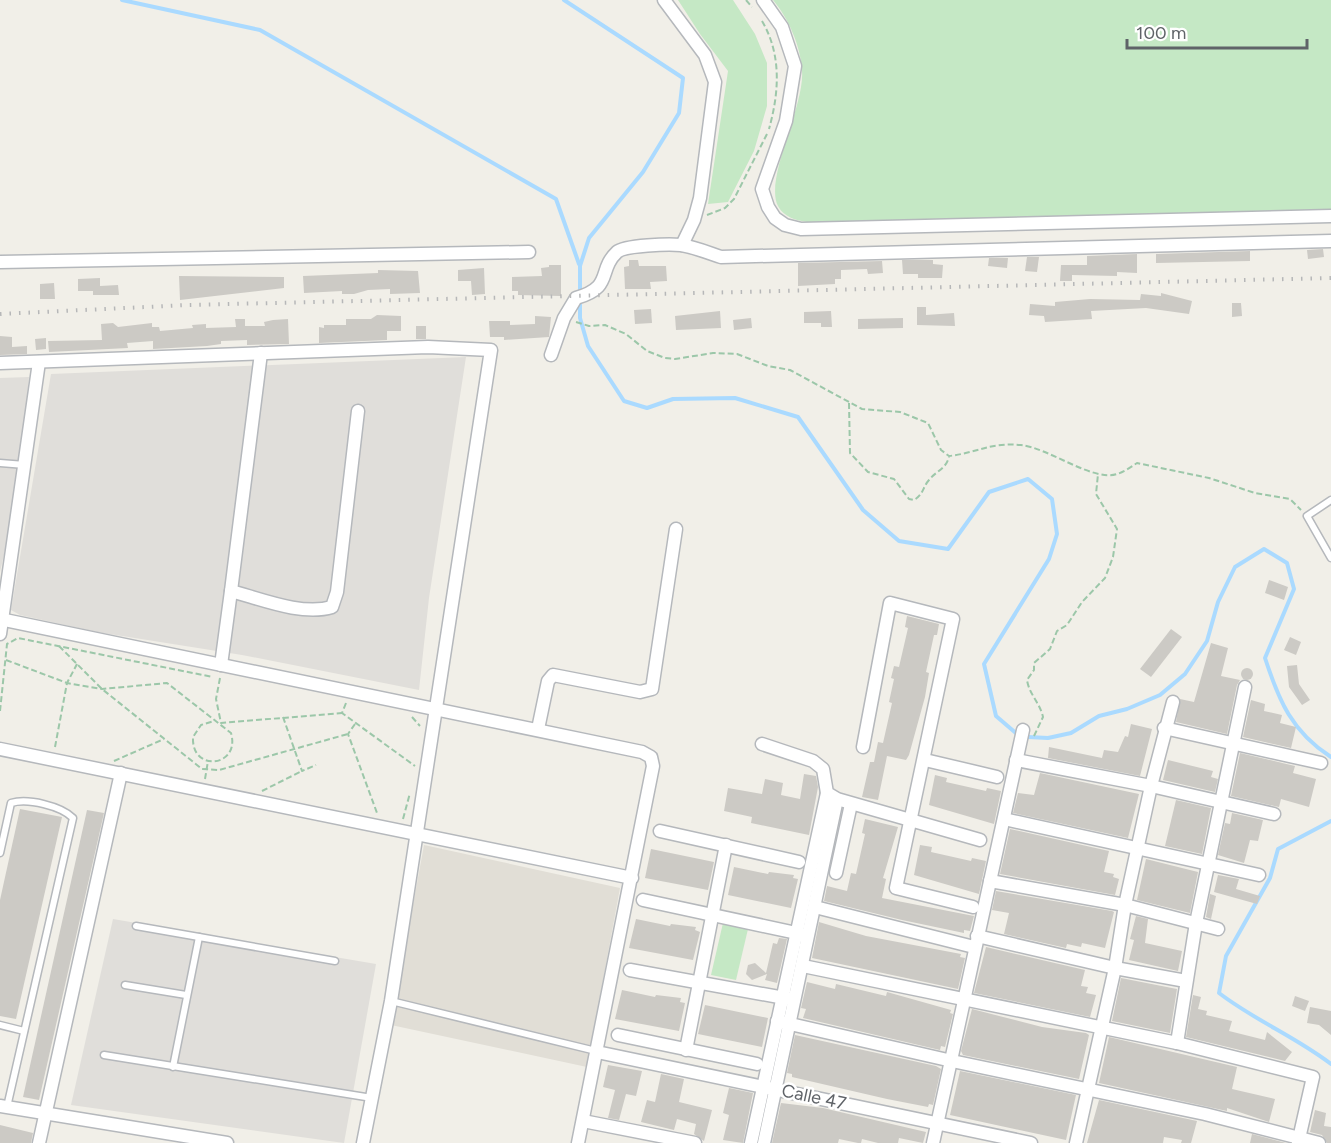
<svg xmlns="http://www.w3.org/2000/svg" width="1331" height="1143" viewBox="0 0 1331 1143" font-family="Figtree,sans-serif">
<rect width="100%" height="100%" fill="#f1efe8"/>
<g fill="#e0deda">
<path d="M466 357 429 598 419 690 242 655 97 632 20 615 11 610 51 374Z"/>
<path d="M29 377 17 498 0 572V378Z"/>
<path d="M113 919 376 964 344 1143 71 1105Z"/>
</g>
<path fill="#e1ded6" d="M424 845 620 888 587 1067 391 1025Z"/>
<g fill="#c5e8c5">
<path d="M678 0H733L755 34 767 63V106L754 151 728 202 708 204 728 71 700 34Z"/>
<path d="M773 0H1331V211L813 223C800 221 785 219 778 206 764 179 805 106 802 71 801 47 789 19 773 0Z"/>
<path d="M723 923 748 929 736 980 711 975Z"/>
</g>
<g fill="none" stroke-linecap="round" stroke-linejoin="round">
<g stroke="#aadaff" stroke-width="4">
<path d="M122 0 260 30 556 199 579 264"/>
<path d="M564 0 683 78 679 113 643 172 589 238 580 266V318L588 346 624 401 647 408 673 399 735 398 798 417 863 510 899 541 948 549 989 492 1028 479 1052 499 1057 534 1049 559 984 664 996 716 1017 734"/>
<path d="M1028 737 1048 738 1071 733 1099 716 1127 709 1160 695 1185 674 1207 641 1218 602 1235 567 1264 549 1287 563 1294 589 1265 658C1279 701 1292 732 1331 757"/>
<path d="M1331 821 1278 849 1270 878 1226 956 1219 993C1254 1020 1296 1037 1331 1064"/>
</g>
</g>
<g fill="#cccac5">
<path d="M1323 249 1324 257 1308 259 1307 250Z"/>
<path d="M1250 251V261L1156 263V254Z"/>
<path d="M1137 254V273L1117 272V276L1072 275V281H1060L1061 265H1087V256Z"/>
<path d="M1027 257H1039L1037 272 1025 271Z"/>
<path d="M989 258H1008L1007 268 988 266Z"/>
<path d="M629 260H638L639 266H666L667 281 650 282 651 289H625L624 267 629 266Z"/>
<path d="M902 260H933V264L943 265 942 278H918V274H903Z"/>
<path d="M882 261 883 273 868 274 867 269 841 270V279H835V284L798 286V263Z"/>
<path d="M549 265H561V296L518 295V291H512V277L542 276 541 268 549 267Z"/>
<path d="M484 268 485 294 472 295 471 281H458V270Z"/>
<path d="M378 270 418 271 420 293 390 294V289L368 290 354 294H342V291L304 293 303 276 378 273Z"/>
<path d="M179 276 284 277V288L180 300Z"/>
<path d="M100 278V286L118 285 119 295H93V291H78V279Z"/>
<path d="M54 283 55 299H40V284Z"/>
<path d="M1161 293 1192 301 1189 314 1146 308 1091 311 1092 319 1045 322 1044 316 1029 315 1030 304 1055 306V302L1090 299 1140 300 1141 294 1161 296Z"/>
<path d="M1232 303H1241L1242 316 1232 317Z"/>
<path d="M917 307H926V315L954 313 955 326 917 325Z"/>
<path d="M651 309 652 323 635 324 634 310Z"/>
<path d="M720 311 721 328 676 330 675 316Z"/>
<path d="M831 311 832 327H821V323H804V312Z"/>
<path d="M377 315 401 316V331H387V340L319 343V327L324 328V325H346V319H371Z"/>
<path d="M535 316 551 317 549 337 504 340V337H490L489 321H510V325L535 324Z"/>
<path d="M751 318 752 328 734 330 733 320Z"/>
<path d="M903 318V328L858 329V319Z"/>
<path d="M235 319H245V326H265L264 322 273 320 288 319 289 344 247 345V340L221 341V344L207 346 153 349V341L127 343 128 348 49 352 48 341 102 340 101 324 113 323 118 327 152 323V327H159L160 331 193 328 192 325 206 324V328L236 327Z"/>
<rect x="416" y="326" width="10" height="13"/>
<path d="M0 336 12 337V347L27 346V354L0 355Z"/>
<path d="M46 338V349L36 350 35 339Z"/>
<path d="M1269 580 1288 587 1284 600 1265 593Z"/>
<path d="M907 616 939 624 937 635H934L926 672 929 673 925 697 909 755 906 760 887 756 878 800 862 797 870 762H874L878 742 883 743 892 703 889 702 894 679 891 678 894 666 899 667 908 628 905 627Z"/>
<path d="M1171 629 1182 637 1151 677 1140 669Z"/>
<path d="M1290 637 1301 642 1296 655 1284 650Z"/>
<path d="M1211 643 1228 648 1221 676 1240 680 1237 685 1227 734 1176 722 1180 699 1194 702Z"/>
<path d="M1297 665 1299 684 1310 700 1302 705 1289 687 1287 666Z"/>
<circle cx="1247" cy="674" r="6"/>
<path d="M1251 700 1265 704 1264 711 1282 715 1280 723 1296 727 1291 748 1243 737Z"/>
<path d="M1131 724 1152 729 1140 776 1048 758 1049 747 1102 758 1104 750 1118 752 1125 736 1128 737Z"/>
<path d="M1240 753 1295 766 1293 773 1316 779 1309 807 1281 799 1279 807 1231 796Z"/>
<path d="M1168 760 1213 771 1211 777 1218 779 1215 792 1163 780Z"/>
<path d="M1040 773 1139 794 1128 838 1013 813 1018 793 1034 795Z"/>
<path d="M804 774 816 776 818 787 809 835 751 823 752 817 724 811 728 788 762 794 765 779 783 783 781 795 800 799Z"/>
<path d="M935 775 947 778 946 782 986 791 987 788 1001 791 994 824 929 805Z"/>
<path d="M1176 800 1211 808 1202 854 1165 846Z"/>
<path d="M20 809 62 817 16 1019 0 1016V900Z"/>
<path d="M87 810 104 813 39 1100 23 1097Z"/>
<path d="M1232 813 1263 820 1258 841 1250 840 1244 863 1218 855 1225 823 1230 824Z"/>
<path d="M865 819 898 827 883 878 886 879 882 898 974 916 970 931 964 930V933L902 920 824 901 827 886 847 891 851 873 856 874 865 834 862 833Z"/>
<path d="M1010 829 1109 851 1104 872 1114 874 1113 877 1119 879 1115 895 1000 874Z"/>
<path d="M920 845 932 847 931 852 971 861 972 858 986 861 979 894 914 875Z"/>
<path d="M651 849 714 862 708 890 645 878Z"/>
<path d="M1146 859 1198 872 1190 913 1137 900Z"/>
<path d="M734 867 768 874 769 872 794 875 793 878 798 879 791 908 728 895Z"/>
<path d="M1218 875 1239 879 1236 889 1260 896 1257 904 1214 892Z"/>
<path d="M996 891 1112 911 1114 912 1105 948 1082 943 1081 947 1067 944 1066 948 1004 934 1009 913 992 910Z"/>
<path d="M1210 894 1216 896 1211 919 1206 917Z"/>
<path d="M1136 916 1148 919 1145 943 1182 951 1178 971 1129 960 1134 940 1130 939Z"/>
<path d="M636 919 670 926 671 924 696 927 695 930 700 932 693 960 629 948Z"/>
<path d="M819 922 866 936 961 954 960 957 965 958 958 989 812 958Z"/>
<path d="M779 938 787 939 777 983 765 980 767 974 752 980 746 974 748 965 755 963 766 973 773 943 777 944Z"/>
<path d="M986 947 1085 970 1081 986 1088 987 1086 993 1096 995 1090 1017 974 993Z"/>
<path d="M1121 978 1177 989 1170 1033 1112 1021Z"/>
<path d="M807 982 835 989 836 984 886 996 887 992 951 1010 950 1013 953 1014 945 1047 941 1046 940 1050 803 1018 806 1009 801 1008Z"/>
<path d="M622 990 655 997 656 995 681 998 680 1002 685 1003 679 1031 615 1019Z"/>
<path d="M1193 995 1201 997 1198 1009 1207 1011 1206 1015 1232 1021 1229 1031 1265 1040 1267 1032 1292 1052 1285 1061 1186 1037Z"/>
<path d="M1295 996 1309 1001 1305 1011 1292 1006Z"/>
<path d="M705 1005 768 1018 762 1047 698 1034Z"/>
<path d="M1310 1007 1331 1011V1035L1319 1025 1307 1023Z"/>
<path d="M972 1009 1042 1027 1086 1033 1089 1035 1079 1079 963 1055 961 1051Z"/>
<path d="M795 1035 936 1066 941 1069 933 1105 929 1104 928 1107 887 1099 792 1077V1074L787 1073Z"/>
<path d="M1109 1037 1237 1067 1232 1089 1275 1099 1269 1122 1227 1108V1111L1099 1083Z"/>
<path d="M608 1065 642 1071 636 1096 626 1094 619 1120 608 1118 615 1090 603 1087Z"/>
<path d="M960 1071 1076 1095 1066 1140 950 1115Z"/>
<path d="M661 1074 684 1079 679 1102 712 1110 704 1141 694 1134 696 1124 677 1119 674 1130 641 1122 647 1100 655 1102Z"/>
<path d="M729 1088 753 1093 743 1143 723 1140 729 1115 723 1113Z"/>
<path d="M1099 1100 1197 1121 1191 1143H1181L1182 1140 1164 1137 1163 1143H1087Z"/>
<path d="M781 1103 823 1108 926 1132 923 1143 899 1138 898 1143H878L862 1139 861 1143H858L839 1139 838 1143H772Z"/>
<path d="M1315 1110 1326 1113 1324 1126 1331 1127V1143H1327L1322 1135 1310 1132Z"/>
<path d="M0 1125 33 1133 31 1143H0Z"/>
<path d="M1252 1134 1286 1143H1250Z"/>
</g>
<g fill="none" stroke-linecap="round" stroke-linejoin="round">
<g stroke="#b5b8bc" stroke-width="9">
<g id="lane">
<path d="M0 463 25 465"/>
<path d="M1331 500 1307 516 1331 558"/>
<path d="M0 853 11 803C28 798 61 806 73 818L7 1107"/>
<path d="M136 926 199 937 173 1067"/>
<path d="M199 937 335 961"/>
<path d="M125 985 186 995"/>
<path d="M391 1001 596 1051"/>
<path d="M0 1025 24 1031"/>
<path d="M104 1055 372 1098"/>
</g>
</g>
<g stroke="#b5b8bc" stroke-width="15">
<g id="street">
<path d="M664 0 705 55 715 82 700 198 694 220 682 245"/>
<path d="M763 0 782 27 795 66 786 121 762 189 768 207 775 218 785 225 801 229 1331 216"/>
<path d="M0 262 529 252"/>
<path d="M551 355 564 318 576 298C614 287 597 271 617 252 625 245 669 244 681 245 694 247 709 253 721 257L1331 241"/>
<path d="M0 363 428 347 491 350 391 1001 363 1143"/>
<path d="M231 591 261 353"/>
<path d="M0 619 642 752 651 757 653 766 578 1143"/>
<path d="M0 634 39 362"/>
<path d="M221 665 231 591C261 599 302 616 332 607L337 592 358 411"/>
<path d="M1164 728 1321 763"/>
<path d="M538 729 548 681 553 675 640 692 652 689 676 529"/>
<path d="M762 744 813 761 823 769 827 793 837 799 980 840"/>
<path d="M863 747 890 603 953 619 896 888 973 907"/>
<path d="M0 749 632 878"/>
<path d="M925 760 997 777"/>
<path d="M1016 760 1151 786 1274 814"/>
<path d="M1004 819 1259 875"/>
<path d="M660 831 799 862"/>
<path d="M836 873 851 804"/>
<path d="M990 881 1125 905 1218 929"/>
<path d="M643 900 801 934"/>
<path d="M815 907 974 947"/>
<path d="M977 936 1115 968 1186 981"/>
<path d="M803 966 1177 1043 1313 1077 1298 1143"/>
<path d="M630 970 790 999"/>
<path d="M777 1021 952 1061 1205 1114 1319 1143"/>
<path d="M618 1035 757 1064"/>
<path d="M1177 1043 1196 923 1245 687"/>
<path d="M686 1050 726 845"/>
<path d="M597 1052 1031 1143"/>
<path d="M0 1106 227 1143"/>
<path d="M583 1121 695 1143"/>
<path d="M39 1143 121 773"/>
<path d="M751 1143 827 793"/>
<path d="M764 1143 837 799"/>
<path d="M933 1143 1023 730"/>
<path d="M1076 1143 1115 968 1125 905 1151 786 1173 702"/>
</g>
</g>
<g stroke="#9cc7a9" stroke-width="2" stroke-dasharray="6 3" stroke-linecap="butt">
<path d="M746 0 752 7"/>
<path d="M762 21C782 55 779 93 769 129"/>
<path d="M707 215 725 208 734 199 767 134"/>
<path d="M576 322 589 326 605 325 626 334 647 351 665 358 675 359 713 353 737 354 768 366 790 370 862 409 900 412 928 423 941 450 949 456C977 453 990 442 1021 445 1049 448 1093 482 1117 474 1124 472 1131 467 1137 463L1209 478 1255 493 1290 499 1301 510"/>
<path d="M849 403 850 453 868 472 894 479 909 499 914 500C924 494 922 488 929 480 936 471 946 469 949 457"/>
<path d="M59 646 102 689 202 769 219 770 348 734"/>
<path d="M6 660 67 683 102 689 167 683 231 733C241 767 191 773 193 737L201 725 214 721"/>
<path d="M220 678 216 699 221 723 342 713"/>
<path d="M346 703 342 713 415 766"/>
<path d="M0 711 7 644 18 638 213 677"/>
<path d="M283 717 302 771 316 765"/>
<path d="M412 717 420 726"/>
<path d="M355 724 348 734 377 813"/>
<path d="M1034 736 1043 717C1040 703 1029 694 1027 680L1034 670V663L1050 649 1057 631 1067 625 1082 602 1105 578 1113 557 1117 529 1096 494 1098 474"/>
<path d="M55 747 67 683 77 664"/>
<path d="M114 761 164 739"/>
<path d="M205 779 208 761"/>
<path d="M262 791 302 771"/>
<path d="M403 819 410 793"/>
</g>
<use href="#lane" stroke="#fff" stroke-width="6"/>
<use href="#street" stroke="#fff" stroke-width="12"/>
<path stroke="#b6b7b8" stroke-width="4" stroke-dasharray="1.5 8" stroke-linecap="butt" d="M0 314 188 305 1331 278"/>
</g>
<g text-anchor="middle" stroke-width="5" stroke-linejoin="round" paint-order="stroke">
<g font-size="18" fill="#5f6368" stroke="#fff">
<text transform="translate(814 1097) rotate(12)" y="6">Calle 47</text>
</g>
</g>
<path d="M1127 39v9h180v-9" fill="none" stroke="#5f6368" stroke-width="3"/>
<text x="1136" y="39" font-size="18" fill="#5f6368" stroke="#ffffff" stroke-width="4.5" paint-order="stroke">100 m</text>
</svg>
